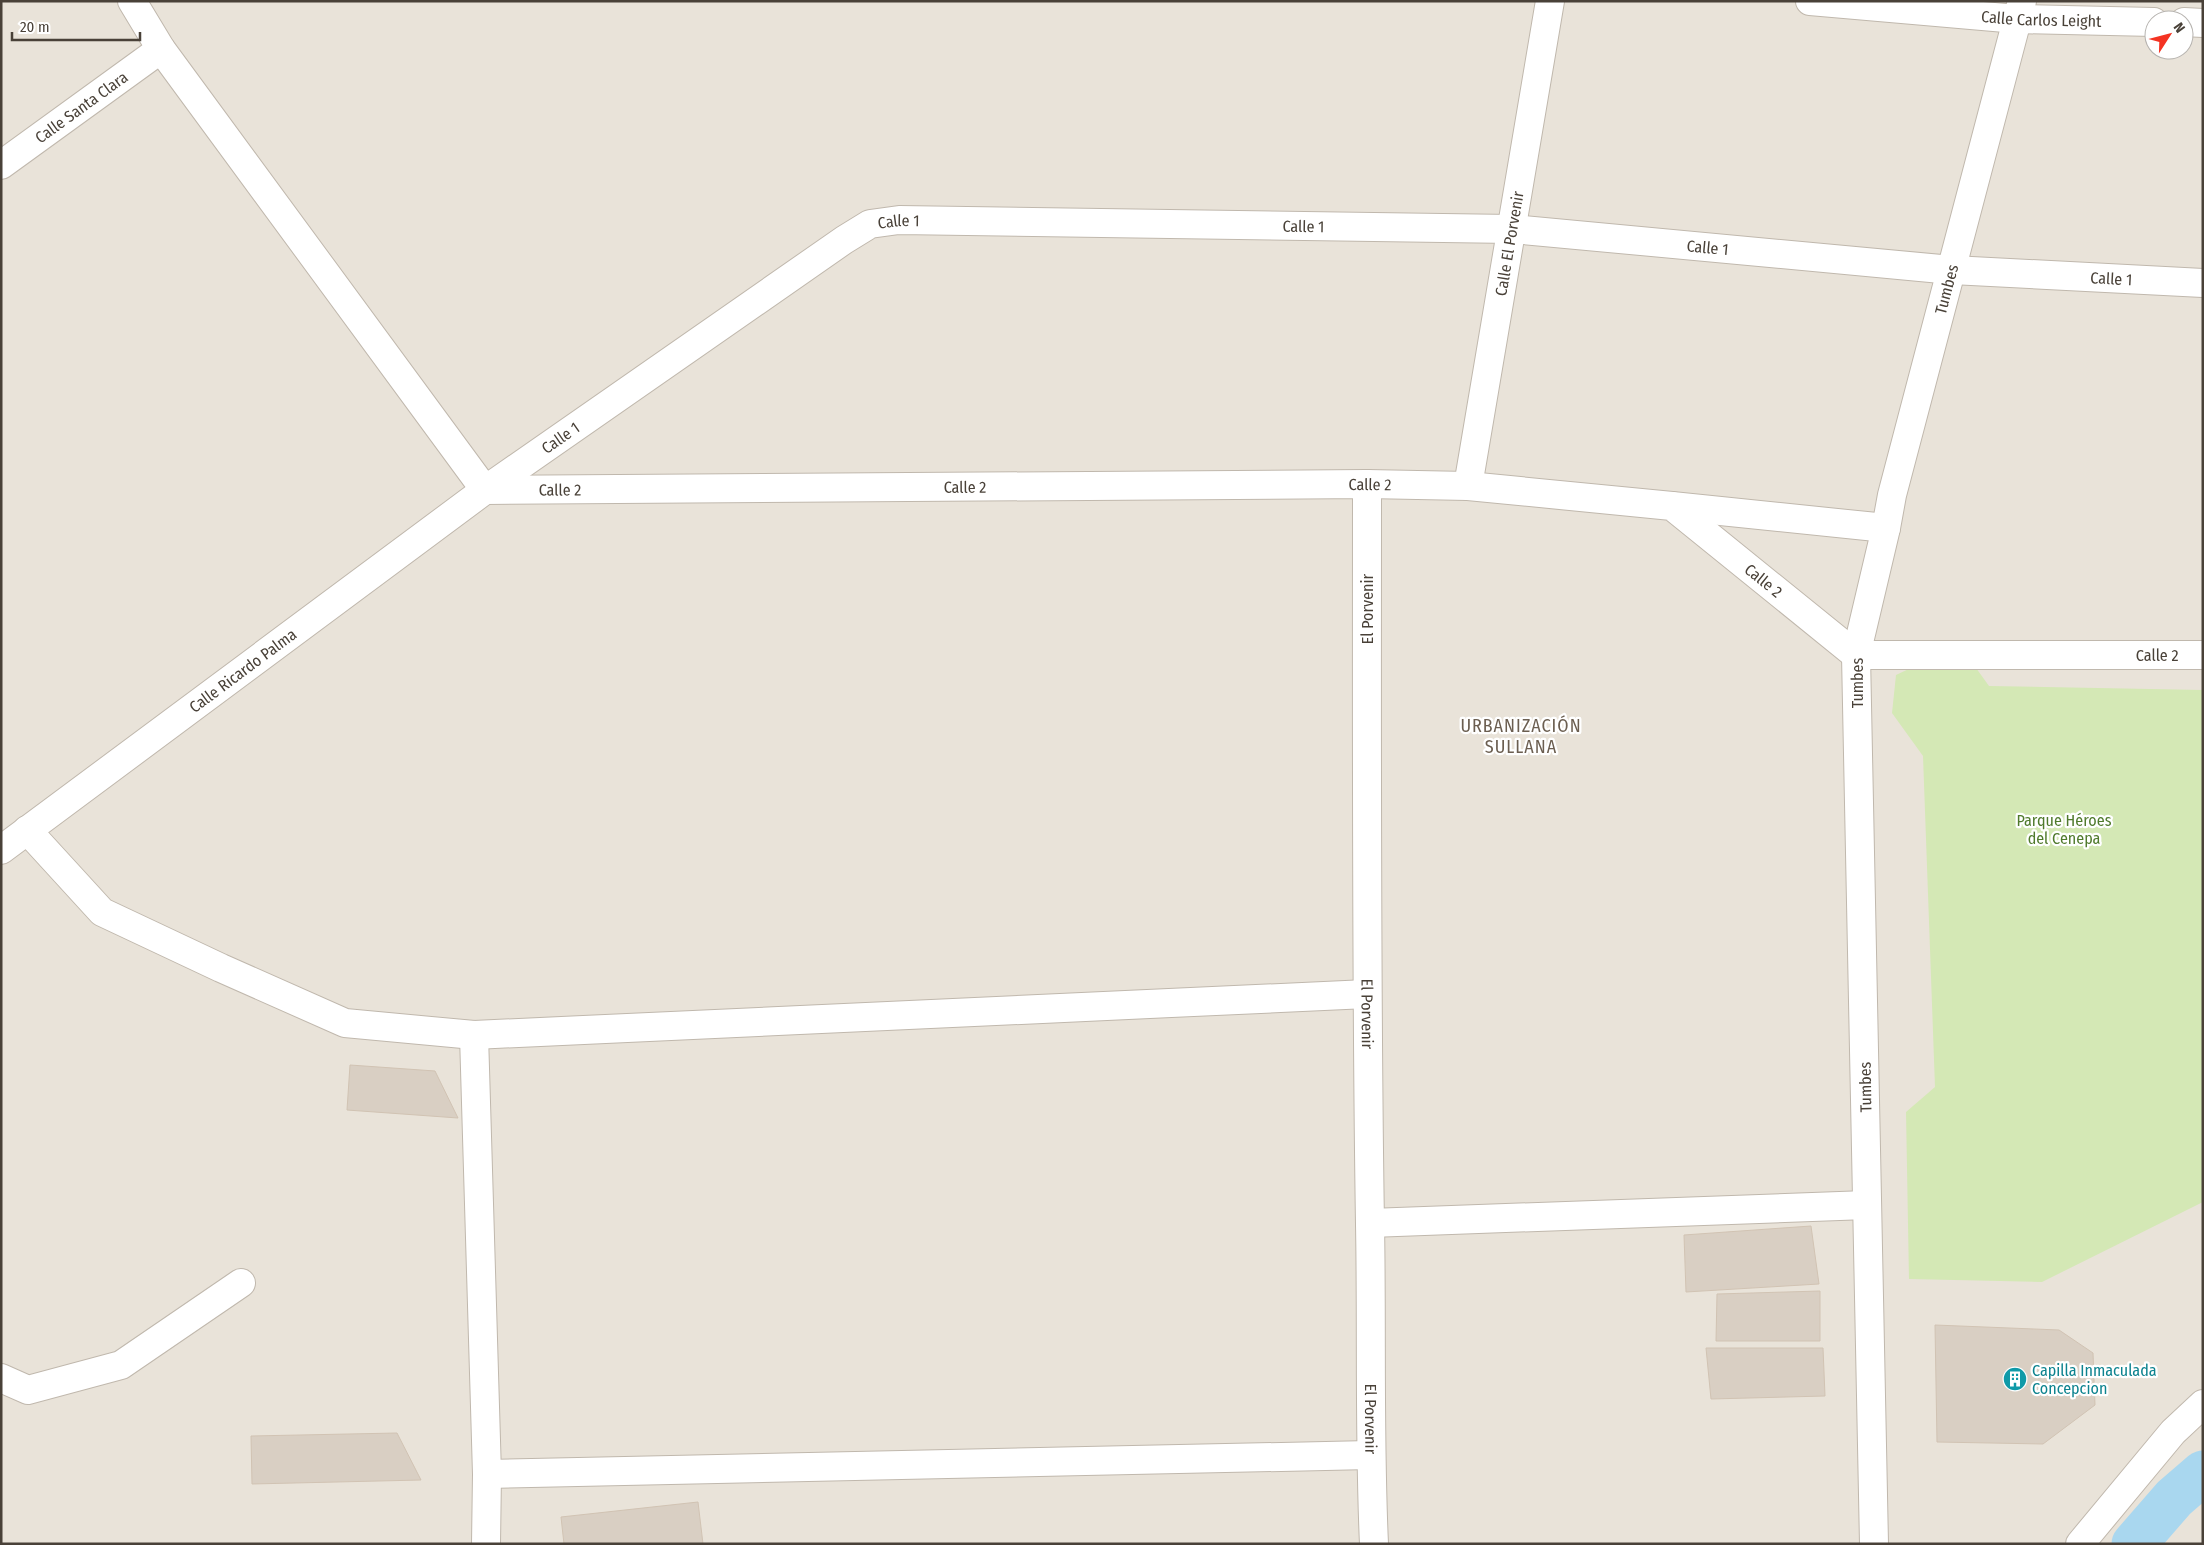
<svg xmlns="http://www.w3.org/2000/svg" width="2204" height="1545" viewBox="0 0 2204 1545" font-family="'Fira Sans Condensed',sans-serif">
<rect width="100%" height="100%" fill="#f5f1eb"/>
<path fill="#e9e3d9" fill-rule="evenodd" d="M1 1H2203V1544H1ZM2154 20H2184V50H2154Z"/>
<path fill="#d4e8b5" d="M1971 661 1989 686 2203 690V1202L2042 1282 1909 1279 1906 1112 1935 1087 1923 756 1892 713 1896 675 1915 666Z"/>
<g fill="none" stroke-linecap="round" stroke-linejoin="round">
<path stroke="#a9d7ef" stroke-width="45" d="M2134 1544 2174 1498 2203 1473"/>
</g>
<g fill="#d9cfc3" stroke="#d1c3b3">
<path d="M350 1065 435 1071 458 1118 347 1110Z"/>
<path d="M1811 1226 1819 1284 1686 1292 1684 1235Z"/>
<path d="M1820 1291V1341H1716L1717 1294Z"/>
<path d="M1935 1325 2059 1330 2093 1353 2095 1405 2043 1444 1937 1442Z"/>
<path d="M1706 1348H1823L1825 1396 1711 1399Z"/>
<path d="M397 1433 421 1480 252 1484 251 1436Z"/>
<path d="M698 1502 703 1544H564L561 1517Z"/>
</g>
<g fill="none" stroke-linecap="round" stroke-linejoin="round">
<g stroke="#c0b8ad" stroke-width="30">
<g id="minor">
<path d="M132 1 161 49 485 490"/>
<path id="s1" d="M1810 1 2017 19 2154 22"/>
<path d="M2184 22 2203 23"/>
<path id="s2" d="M1 165 161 49"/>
<path id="s3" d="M1367 484C1367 731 1366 977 1370 1224 1372 1331 1369 1437 1374 1544"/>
<path id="s4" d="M1468 486 1550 1"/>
<path id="s5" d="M485 490 1367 484 1468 486 1672 506 1856 655H2203"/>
<path d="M1672 506 1886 528"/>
<path d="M27 830 102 912 221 968 345 1023 474 1035 1367 994"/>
<path id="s6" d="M1 850 485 490 844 240 870 224 899 220 1512 229 1952 270 2203 283"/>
<path d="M474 1035 487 1474 486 1544"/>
<path d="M1370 1223 1867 1205"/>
<path d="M1 1378 28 1390 121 1365 241 1283"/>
<path d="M487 1474 1370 1455"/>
<path id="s7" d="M1874 1544 1856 655 1886 528 1892 495 2022 1"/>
<path d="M2080 1544 2173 1432 2203 1404"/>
</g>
</g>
<use href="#minor" stroke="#fff" stroke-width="28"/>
</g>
<defs>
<g id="building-disc" transform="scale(1.25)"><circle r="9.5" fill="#0f9aa8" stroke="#fff"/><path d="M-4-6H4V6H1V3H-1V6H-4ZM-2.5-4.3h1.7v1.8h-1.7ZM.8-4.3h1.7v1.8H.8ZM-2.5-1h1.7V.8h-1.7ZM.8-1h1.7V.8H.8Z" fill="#fff"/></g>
</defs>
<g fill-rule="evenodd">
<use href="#building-disc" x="2015" y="1379"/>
</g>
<g text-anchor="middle" stroke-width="4.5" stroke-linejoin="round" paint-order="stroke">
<g font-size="16" fill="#494138" stroke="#fff">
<text dy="6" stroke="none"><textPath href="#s1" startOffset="232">Calle Carlos Leight</textPath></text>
<text dy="6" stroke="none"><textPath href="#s2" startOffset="99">Calle Santa Clara</textPath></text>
<text dy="6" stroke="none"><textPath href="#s6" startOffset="1100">Calle 1</textPath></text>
<text dy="6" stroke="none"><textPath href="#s6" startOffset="1505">Calle 1</textPath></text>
<text dy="6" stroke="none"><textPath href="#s4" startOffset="246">Calle El Porvenir</textPath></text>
<text dy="6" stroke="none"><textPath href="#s6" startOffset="1910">Calle 1</textPath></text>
<text dy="6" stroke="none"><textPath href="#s6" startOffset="2315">Calle 1</textPath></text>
<text dy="6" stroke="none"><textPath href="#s7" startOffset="1266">Tumbes</textPath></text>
<text dy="6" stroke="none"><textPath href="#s6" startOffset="695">Calle 1</textPath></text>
<text dy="6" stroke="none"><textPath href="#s5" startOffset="885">Calle 2</textPath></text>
<text dy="6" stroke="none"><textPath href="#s5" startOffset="480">Calle 2</textPath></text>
<text dy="6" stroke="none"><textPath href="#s5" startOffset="75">Calle 2</textPath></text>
<text dy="6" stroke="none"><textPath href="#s5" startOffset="1306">Calle 2</textPath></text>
<text transform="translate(1367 609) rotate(-90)" y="6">El Porvenir</text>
<text dy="6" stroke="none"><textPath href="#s5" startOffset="1726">Calle 2</textPath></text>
<text dy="6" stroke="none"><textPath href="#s6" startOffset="301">Calle Ricardo Palma</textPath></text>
<text transform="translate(1857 683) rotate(-90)" y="6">Tumbes</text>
<text dy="6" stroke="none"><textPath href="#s3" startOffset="530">El Porvenir</textPath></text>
<text transform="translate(1865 1087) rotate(-91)" y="6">Tumbes</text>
<text dy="6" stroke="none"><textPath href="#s3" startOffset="935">El Porvenir</textPath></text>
</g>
<g font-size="16" fill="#4f7a2c" stroke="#fff">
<text x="2064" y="826">Parque Héroes<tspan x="2064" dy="18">del Cenepa</tspan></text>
</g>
<g font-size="16" fill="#0d838f" stroke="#fff" text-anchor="start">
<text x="2032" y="1376">Capilla Inmaculada<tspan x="2032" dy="18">Concepcion</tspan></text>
</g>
<g font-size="18" letter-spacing="1" fill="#6b5e50" stroke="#fff">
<text x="1521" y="732">URBANIZACIÓN<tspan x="1521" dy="21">SULLANA</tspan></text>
</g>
</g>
<rect width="2204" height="1545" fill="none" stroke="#494138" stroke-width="5"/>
<g transform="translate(2169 35) rotate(54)"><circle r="24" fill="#ffffff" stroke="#b6b3af"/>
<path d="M0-4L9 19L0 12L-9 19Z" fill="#f43322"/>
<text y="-8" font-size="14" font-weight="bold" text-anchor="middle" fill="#494138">N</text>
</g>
<path d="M12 32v8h128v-8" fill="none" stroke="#494138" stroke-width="2.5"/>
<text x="20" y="32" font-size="15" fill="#494138" stroke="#ffffff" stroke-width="4" paint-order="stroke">20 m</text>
</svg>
